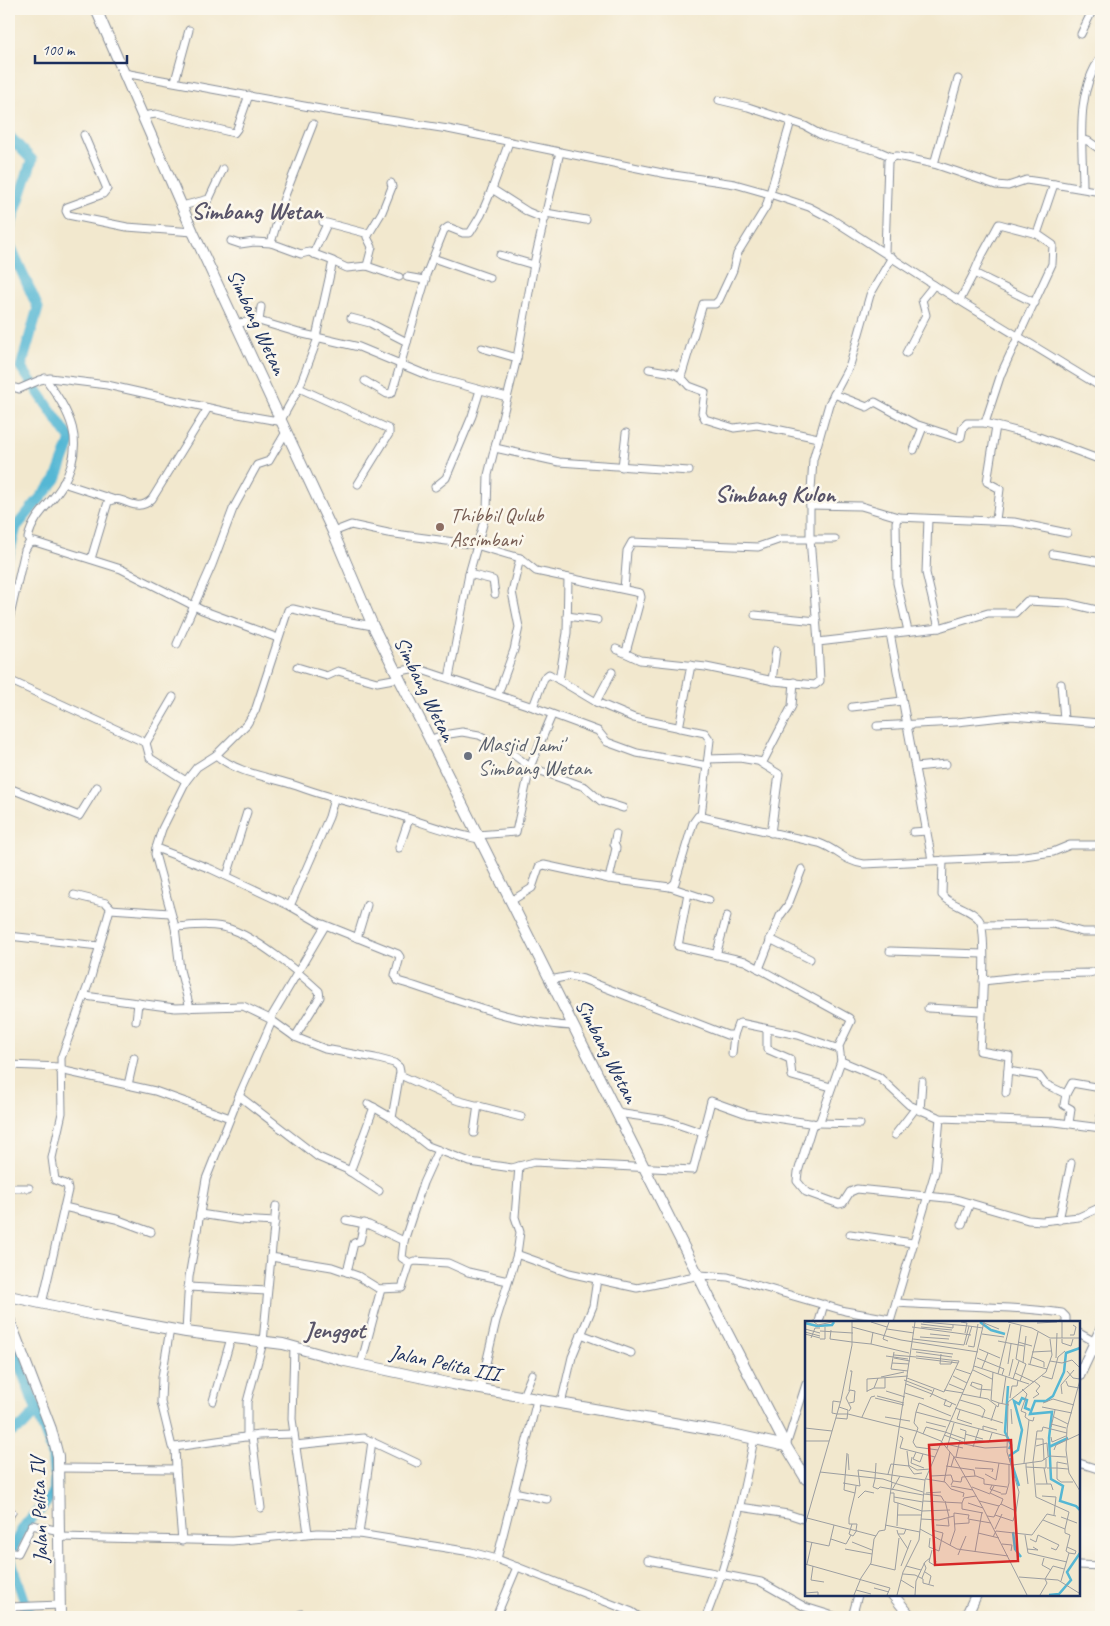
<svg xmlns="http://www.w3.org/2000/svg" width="1110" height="1626" viewBox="0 0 1110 1626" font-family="Caveat,sans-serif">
<rect width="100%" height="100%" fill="#fbf7ec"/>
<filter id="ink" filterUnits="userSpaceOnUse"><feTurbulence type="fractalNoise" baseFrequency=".02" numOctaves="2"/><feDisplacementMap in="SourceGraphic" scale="10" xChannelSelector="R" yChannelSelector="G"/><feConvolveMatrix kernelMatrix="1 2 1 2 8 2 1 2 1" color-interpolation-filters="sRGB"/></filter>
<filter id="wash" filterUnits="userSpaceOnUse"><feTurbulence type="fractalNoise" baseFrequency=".0096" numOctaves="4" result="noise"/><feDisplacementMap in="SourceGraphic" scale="20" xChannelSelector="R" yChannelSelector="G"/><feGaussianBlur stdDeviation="1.12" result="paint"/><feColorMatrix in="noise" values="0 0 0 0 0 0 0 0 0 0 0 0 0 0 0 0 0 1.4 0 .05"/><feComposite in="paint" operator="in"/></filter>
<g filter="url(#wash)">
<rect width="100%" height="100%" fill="#f2e8ce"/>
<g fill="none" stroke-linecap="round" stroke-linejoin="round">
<g stroke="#55b7d4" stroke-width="11">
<path d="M9 136 32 160 9 230"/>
<path d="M9 243 38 308 21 367 71 440 56 479 16 527 9 554"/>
<path d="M9 1336 52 1451 54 1471"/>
<path d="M9 1433 23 1426 37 1411"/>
<path d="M30 1617 9 1555C14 1546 18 1536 24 1527 35 1510 55 1502 55 1480"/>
</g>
</g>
</g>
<g filter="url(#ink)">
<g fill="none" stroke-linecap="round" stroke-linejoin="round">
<g stroke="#868c96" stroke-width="9">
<g id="street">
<path d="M1081 34 1093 9"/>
<path d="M124 73 337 112 448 129 667 174 735 184 770 194 809 207 830 218 934 285 1101 387"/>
<path d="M175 81 189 30"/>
<path d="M719 100 748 107 805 126 823 136 878 151 892 157"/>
<path d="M142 116 156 114 234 133 237 129 249 95"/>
<path d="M84 135 107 189 103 194 67 207 66 211 68 215 127 227 193 232"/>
<path d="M1082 140 1088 141 1101 150"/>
<path d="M509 142 492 189 528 212 545 219"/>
<path d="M934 164 996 185 1008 186 1026 180 1054 184"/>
<path d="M1083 188C1083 144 1074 95 1101 57"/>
<path d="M1101 192 1054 184 1037 234 1053 245 1052 264 1001 374 985 423 1039 437 1101 460"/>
<path d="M182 206 209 199 223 169"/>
<path d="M546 213 586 220"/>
<path d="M323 222 369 234"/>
<path d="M231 241 240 244 254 242 271 243 301 254 309 252 333 261 316 337"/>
<path d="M271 243 284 198 313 124"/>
<path d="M885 252 888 161 892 157 897 156 934 164 958 79"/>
<path d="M313 254 327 224"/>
<path d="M500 255 534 265"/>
<path d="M433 258 490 278"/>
<path d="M334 262 347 268 367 266 399 277"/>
<path d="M367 266 372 247 367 237 382 212 392 187 391 183"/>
<path d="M407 277 424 280 444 230 448 227 463 233H470L481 215 492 189"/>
<path d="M960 300 974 273"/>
<path d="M1035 303 974 273 980 259 999 224 1037 234"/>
<path d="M351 318 370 323 407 342"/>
<path d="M259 321 261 307"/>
<path d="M237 323 259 321 299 333 359 347 429 376 507 397"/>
<path d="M482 348 517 358"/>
<path d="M906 353 926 315 922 300 934 285"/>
<path d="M649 369 673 373 681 377 689 386 705 392 702 413 705 419 734 428 757 425 818 438"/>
<path d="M681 377 703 304H715L719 300 733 270 737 254 766 207 791 121"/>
<path d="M365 381 387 394 392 393 426 278"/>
<path d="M9 386 19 389 40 380 50 378 107 385 227 412 278 421 281 420 299 388 318 338"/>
<path d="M299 388 389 429V434L358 484"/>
<path d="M834 394 867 407 875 402 915 424 958 438 961 437 963 427 967 423H985"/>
<path d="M996 426 987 482 1000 489 996 520"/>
<path d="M495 448 559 462 689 471"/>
<path d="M914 450 923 427"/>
<path d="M622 467 626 433"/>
<path d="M63 483 112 499"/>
<path d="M435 487 446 478 472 416 480 390"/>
<path d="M810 505 861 506 898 517"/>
<path d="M928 519 926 573 939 628"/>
<path d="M333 532 351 525 388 533 476 545 520 558 536 571 640 593 641 597 626 652"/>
<path d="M31 542 28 538C34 513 52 504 63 484 87 441 70 413 45 378"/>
<path d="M1053 554 1101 562"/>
<path d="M91 559 108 502C123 492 134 516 152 499L208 408"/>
<path d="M469 574 493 580 495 594"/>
<path d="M624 589 627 551 632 542 758 547 781 539H835"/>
<path d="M755 615 817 621"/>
<path d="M567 616 597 620"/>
<path d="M9 620 25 550 29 543 35 542 121 569 202 610 278 638"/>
<path d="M373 626 339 620 293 609 288 610 255 711 247 724 216 755C238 774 271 777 297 786 329 798 356 804 388 812 419 821 448 833 479 839"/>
<path d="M908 631 897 583 896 522 898 517 1014 522 1067 533"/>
<path d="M890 633 932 860"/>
<path d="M818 642 810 538V505L813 460 829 404 850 365 870 295 892 257"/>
<path d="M177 644 212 565 233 509 257 465 269 461 286 432"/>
<path d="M616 649 640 660 706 667 774 681 815 685 820 681 818 642 939 628 988 613H1015L1027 601 1067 603 1101 611"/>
<path d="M297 667 327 676 338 671 377 682 399 678"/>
<path d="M396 672 416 668 533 707 544 678 549 674 596 702 634 718 705 733 710 740 701 816"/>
<path d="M449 678 469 574 487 510 488 475 517 358 535 259 560 152"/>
<path d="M9 680 146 743 150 758 186 781 197 767 216 755"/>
<path d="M559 680 567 633 568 578"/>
<path d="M772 681 776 650"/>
<path d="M1061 684 1064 719"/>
<path d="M498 694 514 650 519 627 512 592 520 558"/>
<path d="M596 702 612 672"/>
<path d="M533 707 598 731 607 742 637 753 708 766"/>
<path d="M852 707 902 701"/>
<path d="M877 726 957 722 1011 716 1101 723"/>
<path d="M679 728 691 665"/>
<path d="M429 740 443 735 462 732 479 735 506 749 530 767 585 787 601 801 623 808"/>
<path d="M146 743 173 697"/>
<path d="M708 759 740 758 763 762 792 706 794 682"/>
<path d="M761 763 779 774 771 833"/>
<path d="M915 767 946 764"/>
<path d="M186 781 162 829 156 848 211 869 290 906 325 926 270 1019"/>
<path d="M9 788 79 816 97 787"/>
<path d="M913 832 927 831"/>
<path d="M477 835 516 832 530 767 552 715"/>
<path d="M156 848 155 854 175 927 180 970 190 1008"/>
<path d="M399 848 409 819"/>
<path d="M943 860 942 895C951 906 973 909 980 921 988 934 981 1030 980 1051L1009 1056 1006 1093"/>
<path d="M227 876 247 812"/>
<path d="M609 879 616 848 614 844 616 834"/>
<path d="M670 887 709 900"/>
<path d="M688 893 678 946 745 961 849 1018 851 1021 839 1046 841 1061 879 1077 909 1105 940 1118 1055 1122 1101 1128"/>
<path d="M74 895 106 903 111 908"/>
<path d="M511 901 532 888 539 867 544 865 609 879 670 887 675 883 693 823 698 816 819 843C837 849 843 861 864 864L1017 857 1053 852 1070 845H1101"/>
<path d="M290 906 329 817 334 799"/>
<path d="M323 924 398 954 400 957 395 975 398 981C455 998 513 1024 573 1026"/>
<path d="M982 925 1053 924 1082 932H1101"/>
<path d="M175 927C192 926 213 923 230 929 257 938 297 971 319 991L320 997 295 1037"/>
<path d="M9 936 99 946"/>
<path d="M357 938 367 905"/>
<path d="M770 939 810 959"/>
<path d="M890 951 983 954"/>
<path d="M716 955 727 916"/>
<path d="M759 969 780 916 788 905 802 869"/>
<path d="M550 980 570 976 583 979 727 1035H734L738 1024 740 1023 798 1035 839 1049"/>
<path d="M983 981 1045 974 1089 973 1101 970"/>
<path d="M85 996 175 1008 243 1006 270 1019 295 1037 325 1049 375 1058 394 1063 399 1067 400 1072 392 1118 428 1146 470 1162 512 1168 534 1162 693 1170 711 1101 747 1114 816 1124 820 1121 841 1061"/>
<path d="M928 1008 982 1011"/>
<path d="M136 1021 138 1003"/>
<path d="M767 1030V1049L790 1059 792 1076 831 1087"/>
<path d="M732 1054 734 1035"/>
<path d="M9 1065 60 1067"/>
<path d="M60 1070 155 1091 230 1118"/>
<path d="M1008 1071 1039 1076 1045 1084 1066 1094"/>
<path d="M400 1075 456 1100 521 1117"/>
<path d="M128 1085 134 1058"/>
<path d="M239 1096 272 1021"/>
<path d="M368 1104 392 1118"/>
<path d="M920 1111 922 1081"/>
<path d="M617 1113 665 1120 703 1133"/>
<path d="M813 1123 798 1172 797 1181 806 1192 839 1204 843 1203 850 1192 857 1189 956 1199 1028 1220 1042 1221 1079 1217 1101 1207"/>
<path d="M819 1123 860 1124"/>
<path d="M1069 1123 1071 1109 1064 1105 1066 1094 1072 1083 1101 1088"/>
<path d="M1099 1128 1101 1115"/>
<path d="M474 1133 478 1105"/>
<path d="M895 1135 915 1109"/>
<path d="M519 1166 515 1217 520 1232 517 1254 519 1255 569 1273 637 1288 700 1275 728 1277 845 1311 890 1319"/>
<path d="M350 1172 374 1107"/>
<path d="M9 1188H29"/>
<path d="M276 1206 271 1257 332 1267 358 1276 379 1289 402 1288 410 1263 414 1261 448 1263 468 1272 508 1281"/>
<path d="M64 1207 116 1219 151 1232"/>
<path d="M200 1214 239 1220 275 1222"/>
<path d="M346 1220 369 1225 404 1241 402 1258 410 1263"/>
<path d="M1059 1220 1071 1163"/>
<path d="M962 1224 970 1203"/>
<path d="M850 1234 913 1243"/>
<path d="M404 1241 423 1183 438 1150"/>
<path d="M347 1272 354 1243 360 1241 364 1223"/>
<path d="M188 1287 267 1291"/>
<path d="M896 1303C952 1307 1007 1305 1062 1313L1066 1317V1322"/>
<path d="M42 1304 68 1190 67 1185 55 1180 52 1158 62 1113 61 1058 91 977 110 909 170 913"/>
<path d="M819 1322 824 1304"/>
<path d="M890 1322 935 1172 940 1118"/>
<path d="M170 1329 162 1377 161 1402 172 1447H175L176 1469"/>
<path d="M186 1332 189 1277 206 1179 239 1096 318 1157 346 1169 379 1191"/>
<path d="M1079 1333 1095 1342"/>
<path d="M581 1334 631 1353"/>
<path d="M294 1347 292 1419 308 1533"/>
<path d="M1091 1350 1101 1355"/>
<path d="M361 1364 381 1289"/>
<path d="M480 1389 496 1321 517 1254"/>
<path d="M522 1398 532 1374"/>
<path d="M213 1401 231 1338"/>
<path d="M561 1404 572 1357 593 1306 597 1279"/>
<path d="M252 1436 261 1508"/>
<path d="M247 1437V1402L263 1342 271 1257"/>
<path d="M295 1445 364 1438 417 1463"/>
<path d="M786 1446 806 1384"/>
<path d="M175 1447 259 1435 294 1434"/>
<path d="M1079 1463 1101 1470"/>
<path d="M59 1468 176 1469 182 1541"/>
<path d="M514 1492 547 1499"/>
<path d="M740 1507 788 1514 806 1520"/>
<path d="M9 1517 12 1512"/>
<path d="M359 1534 372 1441"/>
<path d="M60 1537 232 1541 318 1533 359 1534 471 1552 497 1559 632 1612 639 1617"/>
<path d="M9 1551 18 1553 32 1525 60 1531"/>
<path d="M497 1559 537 1400"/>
<path d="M648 1560 761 1582 805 1607 837 1617"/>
<path d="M1079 1565 1101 1566"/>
<path d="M9 1607 60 1605"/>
<path d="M295 1617 301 1614 316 1617"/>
<path d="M496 1617 517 1567"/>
<path d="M706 1617C729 1559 742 1500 754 1439"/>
<path d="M852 1617 858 1595"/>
</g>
</g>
<g stroke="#868c96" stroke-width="12">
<g id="secondary">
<path d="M96 9 193 232 333 532 373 626 716 1311 786 1446 806 1479"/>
<path d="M9 1296 94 1315 186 1332 283 1344 345 1361 452 1384 719 1431 786 1446"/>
<path d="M9 1319 51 1429 58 1456 60 1617"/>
<path d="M1079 1376 1101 1329"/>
<path d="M893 1595 911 1617"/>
<path d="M966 1617 976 1595"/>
</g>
</g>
<use href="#street" stroke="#fff" stroke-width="7"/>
<use href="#secondary" stroke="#fff" stroke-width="10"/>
</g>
</g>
<circle fill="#8d6e63" stroke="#fbf7ec" stroke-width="2" cx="440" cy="527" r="5"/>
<circle fill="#6b7280" stroke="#fbf7ec" stroke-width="2" cx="468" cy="756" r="5"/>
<g text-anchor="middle" stroke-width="5" stroke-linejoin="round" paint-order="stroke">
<g font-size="21" fill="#1b2f5e" stroke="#fbf7ec">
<text transform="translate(257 322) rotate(65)" y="7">Simbang Wetan</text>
<text transform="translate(425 689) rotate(64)" y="7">Simbang Wetan</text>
<text transform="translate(607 1051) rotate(63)" y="7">Simbang Wetan</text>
<text transform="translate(445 1363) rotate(12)" y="7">Jalan Pelita III</text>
<text transform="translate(39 1510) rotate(-92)" y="7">Jalan Pelita IV</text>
</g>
<g font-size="21" fill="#785e54" stroke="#fbf7ec" text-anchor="start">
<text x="450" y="522">Thibbil Qulub<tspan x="450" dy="24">Assimbani</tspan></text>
</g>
<g font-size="21" fill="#5b616d" stroke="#fbf7ec" text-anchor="start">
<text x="478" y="751">Masjid Jami'<tspan x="478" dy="24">Simbang Wetan</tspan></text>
</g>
<g font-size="24" font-weight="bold" fill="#585469" stroke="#fbf7ec">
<text x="257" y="219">Simbang Wetan</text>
<text x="775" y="502">Simbang Kulon</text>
<text x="335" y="1338">Jenggot</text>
</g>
</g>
<g transform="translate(805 1321)">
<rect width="275" height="275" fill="#f2e8ce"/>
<path fill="none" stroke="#55b7d4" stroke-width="2.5" d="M175 1 186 9 200 13M0 2 12 5 27 4 29 1M275 27 261 32 259 51 248 75 241 80H230L225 93 247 91 244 117 246 158 258 165 255 180 271 185 275 189M203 65 200 111 206 124 204 128M244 126 263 117M204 135 213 129 217 109 209 80 214 83 217 77 222 79 220 87 225 89M205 137 214 165M208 211 210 228 216 236M244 274 254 273 266 259 262 251 275 232"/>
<path fill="none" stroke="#9c9ea1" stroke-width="1" d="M9 1 13 4 27 1M66 1 82 6M110 1 86 161 118 171M118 1 164 5M156 1 162 2 160 12M203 1 227 7 245 17H275M179 2 194 8M232 2 252 1M116 3 148 7V4M47 6 96 19 173 31M107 6 166 14M116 6 147 9M0 8 15 12M82 8 109 12M26 9 25 18 47 21M15 10 48 12M0 11 15 15M68 11 66 23 104 32M0 13 15 17M125 13 145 15M177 13 199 16M265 14H269L271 6 268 4M221 15 220 23 227 25M115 16 144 18M6 17 10 7H15M257 17V1M15 18H20V6M108 18 159 24M257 18V22L266 25 268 18M83 20 78 18 84 1M193 20 219 25M47 21 66 23M213 21 220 23 218 42M159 24 164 5 178 7M161 24 167 5M163 25 169 26 173 3M107 28 148 33M174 28 195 37M89 31 86 48 103 50M111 31 147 36M227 31 246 30M136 33 135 43H146L147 40M89 34 111 36M81 35 103 38M227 36 239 41V46M89 37 105 40M111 37 153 42M172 37 199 48 197 54M251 37 252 12M245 40 257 42 267 39 275 47M87 42 104 43M203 43 206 23M223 43 242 48M225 43 233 11M169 45 224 63M177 47 183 32M151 48 166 53M168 49 187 58M262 50 268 57 275 58M188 51 186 79 194 82M210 52 229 61M193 53 205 3M148 55 162 62M204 55 208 38M237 55 247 58 253 36 260 30M76 56 99 51M102 57 139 71 154 40 111 35M208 58 214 40M99 59 127 70M275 59 262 107 261 129 264 152 275 170M215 60 221 43 211 38 216 5M261 60 263 65 274 67M101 63 127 73 125 76M144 63 159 69M165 64 173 68 186 69M166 64 167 61 177 64 175 77M69 67H80V57M129 68 127 73 151 84M139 69 158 72M44 70 47 50H45M62 70 69 67 73 57M81 70 100 76M62 71V58L103 55M100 72 119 78M157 73 183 78 193 86 194 82 204 84M257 73 256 64 269 49M72 75 99 82M70 77 99 84M205 77 207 65H212L213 59M228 77 234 73 231 70 235 65 229 60M141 78 139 84 145 86 147 82M155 79 175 85 180 89 177 97M44 82 49 81 50 70 45 69M238 82 248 78 269 84M197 83 201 55M237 86 267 92M150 87 198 102M206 88 207 103M155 89 152 98 167 103M44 90 46 87 41 77 45 69M216 90 222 73 217 68M216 90 221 92 220 96 224 99 228 100 229 96M111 91 114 82 146 95M32 93H43L111 110 136 120 149 136 178 187 222 274M32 93 27 92 28 80 35 81M57 96 66 76 70 75M80 96 105 100M249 96 263 103M31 97 42 98 43 89 34 86M186 100 191 85M121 101 141 106M246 103 261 107M246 106 250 89M0 107 27 110M155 108 161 110 159 123 180 127 202 126M178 109V105L192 109M140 111 160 118M118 113 121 106 140 111M160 113 178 118M139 114 158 121M95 115 98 117 95 127 130 136M246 116 247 121 261 115M231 118H238L239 139M171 119 184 121 187 112M0 120H24M141 123 158 127M231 125 242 122 243 135M168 126 174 108M142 127 149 102M133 129 111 126 108 121 113 107 109 102 111 91 201 115M249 129 251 124 275 113M102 130 104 146 109 153 117 152M111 131 108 138 115 141 118 133M42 132 39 169 50 172 51 165M43 133 44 149M107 136 106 142 119 147M151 136 155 119M228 141 231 176 264 191 260 208 238 199M228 141 232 110H237L238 106 262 112M219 142 224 99M221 142V146L241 147V138M262 143 252 141V147L263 148M103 144 112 149 125 148M141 145 169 149 170 155M146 146 149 136 208 144 237 140 244 135 261 136M221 146 223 163M170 147 188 148 187 151M239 147 242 163M242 147H252V158L256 161H268M15 151 78 158 87 161 80 209 74 210 69 218 66 242 56 257M83 153 86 143 104 145M180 153 191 159 194 142M126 155 146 154 148 160M70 158 68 166 73 168 75 166 118 174M70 158 71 142M121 158 140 161 146 168 159 172 158 176M139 161 145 131M38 162 55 165 53 149 120 159M231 163H246L248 169M146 164 148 160 156 161 157 156 171 155 179 158V163L202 166M187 164 185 168 196 172M146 165 168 169M189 165 185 172 198 178 196 183M167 166 185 173M87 169 95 155M50 172 44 197V203H52L51 209M85 172H89V181L93 182 92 205M121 172 136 171M119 173 136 175 139 180M196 173H201L204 162V143M237 175 251 176 249 194M89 176 118 181M53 177 60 170 69 172M118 180 157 182 159 177 171 175M140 180 144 196M174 180 194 185 189 196 182 195M93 182 117 190 145 189M157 182V188L178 192M163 182 178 187M211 190 214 171 202 131 203 81 241 51 247 34 245 18M92 194H117M164 194 163 198 186 202M190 194 208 200 211 190 196 183 194 185M256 196 272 202M2 197 71 215M116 198 134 199 149 195V192L164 194M47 203 44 213 48 215 52 209M149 203 164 202V199M0 204 36 79 47 24V1M80 204 115 211M131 204 144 205 143 197M115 208 152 228 203 235M190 208 197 193M92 209 93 213H99L101 208M173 212 194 217M93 213 103 228M220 214 223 232 262 241M188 216 191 210 227 214 242 193 251 195M125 217 124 226 134 230 138 212 127 209M26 218 41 223 46 214M225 218 231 221 233 214 254 224 251 229 246 227M0 220 24 225 29 204M47 221 67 229M197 223 207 224 206 230M145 224 150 209 149 195M262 226 271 230 270 233 264 232M40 228 67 233M222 228 233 229 228 226M127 229 124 241 129 244 131 240M170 231 177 191M153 234 161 215M239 237 237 244 246 249M0 243 85 267 82 274M2 243 7 221M65 243 90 249 94 217M8 245 6 259 19 261M96 245 106 219M101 245 116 249M120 251 126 255 124 263M98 253 110 254 118 258V262L129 265M214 256 253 259 274 272M117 257 121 247 119 242M240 258 248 245 259 248M96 259 109 267M256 260 264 232 261 230 265 214 260 212V208M69 267 84 271M51 269 66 273M0 272 13 271V274M49 274 56 257M92 274 98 251 114 219 120 159 168 48 179 1M110 274 111 260 120 241 125 237M235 274 242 262 240 258"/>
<path fill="#d62828" fill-opacity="0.15" stroke="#d62828" stroke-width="2.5" d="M206 119 213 240 130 244 124 124Z"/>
<rect width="275" height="275" fill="none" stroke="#1b2f5e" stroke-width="2.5"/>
</g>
<rect width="1110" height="1626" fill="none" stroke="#fbf7ec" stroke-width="30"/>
<path d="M35 55v8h92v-8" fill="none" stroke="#1b2f5e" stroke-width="2.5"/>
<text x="42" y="55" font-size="15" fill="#1b2f5e" stroke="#fbf7ec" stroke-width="4" paint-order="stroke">100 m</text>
</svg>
